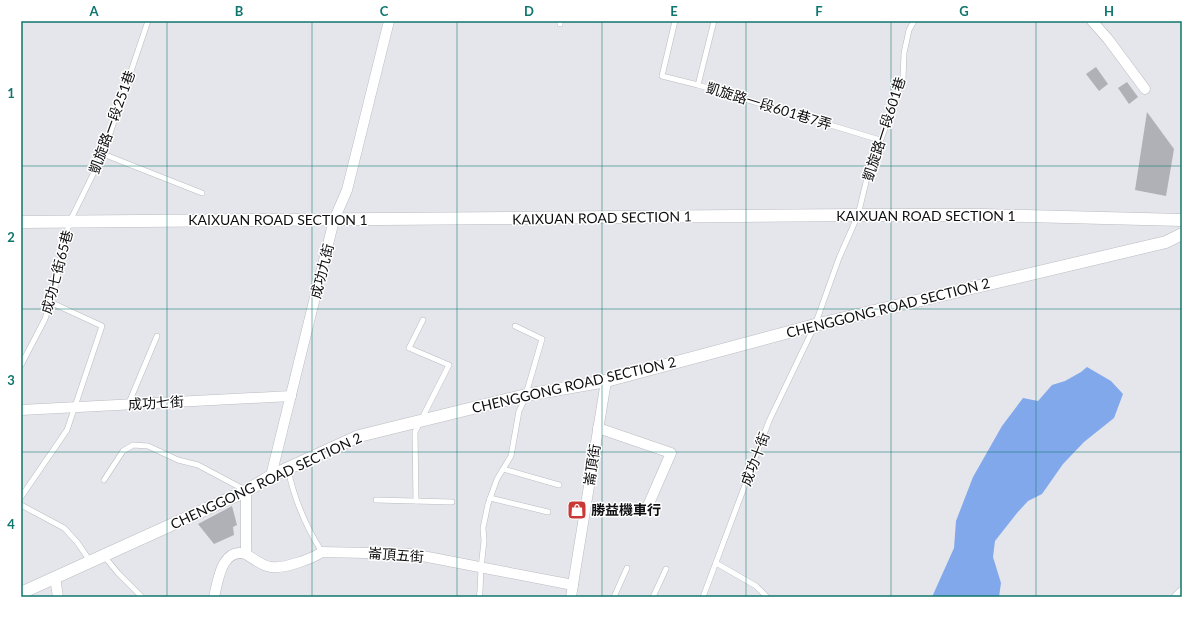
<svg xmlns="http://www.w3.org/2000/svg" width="1203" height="618" viewBox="0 0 1203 618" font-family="Lato,'Noto Sans TC',sans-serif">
<rect width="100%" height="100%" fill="#e4e6eb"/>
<path fill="#82a8ec" d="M1087 367 1111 381 1123 394 1114 418 1084 442 1063 464 1042 494 1028 501 1017 513 995 541 993 557 1001 583 999 597H932L954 548 956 521 973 477 1002 426 1023 398 1038 401 1052 385 1065 381 1081 372Z"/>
<g fill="#afb1b6">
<path d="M1096 67 1108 84 1099 91 1086 74Z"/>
<path d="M1127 82 1138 97 1129 104 1118 88Z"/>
<path d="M1147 112 1174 149 1166 196 1135 190Z"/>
<path d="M232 506 237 525 233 527 234 535 214 544 198 524Z"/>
</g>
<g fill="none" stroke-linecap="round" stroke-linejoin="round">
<g stroke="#babcc0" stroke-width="6">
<g id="service">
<path d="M675 21 662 76 698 85 880 140"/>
<path d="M560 24V21"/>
<path d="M698 85 714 21"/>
<path d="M103 154 202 193"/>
<path d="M21 365 45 319 55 287 63 245 70 221 103 154 148 21"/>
<path d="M128 405 157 336"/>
<path d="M288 469C294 498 306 527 322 552"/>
<path d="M503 469 559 485"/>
<path d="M104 480 123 451 133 445 148 446 178 460 198 465 245 490"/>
<path d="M21 497 67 430 102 326 50 302"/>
<path d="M490 498 548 512"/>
<path d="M376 500 452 502"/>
<path d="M416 501 415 432 449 365 409 348 423 320"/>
<path d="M21 505 64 528 77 542 90 561"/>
<path d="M104 556 118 573 142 597"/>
<path d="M716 563 756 586 766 596"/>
<path d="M479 597 480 591 481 568 484 541 483 528 488 504 497 479 511 456 519 411 524 401 542 339 515 326"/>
<path d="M614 597 627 568"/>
<path d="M653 597 666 569"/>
<path d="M703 597 769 421 815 325 839 258 858 215 867 178 903 79 904 53 909 30 914 21"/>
</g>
</g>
<g stroke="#babcc0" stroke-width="11">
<g id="minor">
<path d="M1092 21 1108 39 1145 89"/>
<path d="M21 410 291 396"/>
<path d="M598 428 671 453 647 508"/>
<path d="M271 476 334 220 347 190 389 21"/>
<path d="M246 554C254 559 262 566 271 567 283 569 312 559 322 552L412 554 573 585"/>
<path d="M55 577 58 597"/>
<path d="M214 597C218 580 222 547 246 554V491"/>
<path d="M571 597 606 381"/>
<path d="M1177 597 1182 592"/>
</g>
</g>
<g stroke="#babcc0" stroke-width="13">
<g id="tertiary">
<path d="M21 222 858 215H983L1182 220"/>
<path d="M21 593 246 491 271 476 359 436 526 395 606 381 815 325 1166 242 1182 234"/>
</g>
</g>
<use href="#service" stroke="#fff" stroke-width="5"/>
<use href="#minor" stroke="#fff" stroke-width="10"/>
<use href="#tertiary" stroke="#fff" stroke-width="12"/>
</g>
<path fill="none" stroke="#0f766e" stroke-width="1" stroke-opacity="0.55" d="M167 21V597M312 21V597M457 21V597M602 21V597M746 21V597M891 21V597M1036 21V597M21 166H1182M21 309H1182M21 452H1182"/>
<defs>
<g id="shop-square" transform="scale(1)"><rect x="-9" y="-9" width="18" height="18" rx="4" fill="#c93a37" stroke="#fff"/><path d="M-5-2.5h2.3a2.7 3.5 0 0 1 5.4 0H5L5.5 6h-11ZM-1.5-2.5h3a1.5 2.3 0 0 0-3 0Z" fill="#fff"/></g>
</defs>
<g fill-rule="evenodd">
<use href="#shop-square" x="577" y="510"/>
</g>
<g text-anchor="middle" stroke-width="3" stroke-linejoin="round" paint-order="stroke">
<g font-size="14" fill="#0f0f11" stroke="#fff">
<text transform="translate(769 106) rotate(17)" y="5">凱旋路一段601巷7弄</text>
<text transform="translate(112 122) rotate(-70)" y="5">凱旋路一段251巷</text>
<text transform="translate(884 129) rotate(-72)" y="5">凱旋路一段601巷</text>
<text x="926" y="221">KAIXUAN ROAD SECTION 1</text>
<text transform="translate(602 218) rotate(-1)" y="5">KAIXUAN ROAD SECTION 1</text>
<text x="278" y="225">KAIXUAN ROAD SECTION 1</text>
<text transform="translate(322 271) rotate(-76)" y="5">成功九街</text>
<text transform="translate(57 272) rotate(-75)" y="5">成功七街65巷</text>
<text transform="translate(888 308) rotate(-14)" y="5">CHENGGONG ROAD SECTION 2</text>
<text transform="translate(574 385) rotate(-13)" y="5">CHENGGONG ROAD SECTION 2</text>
<text transform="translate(156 403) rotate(-3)" y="5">成功七街</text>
<text transform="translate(755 459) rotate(-69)" y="5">成功十街</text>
<text transform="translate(592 465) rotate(-81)" y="5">崙頂街</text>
<text transform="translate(266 481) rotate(-25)" y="5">CHENGGONG ROAD SECTION 2</text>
<text transform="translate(396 555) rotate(4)" y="5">崙頂五街</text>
</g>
<g font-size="14" font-weight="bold" fill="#0f0f11" stroke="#fff" text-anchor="start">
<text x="591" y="515">勝益機車行</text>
</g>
</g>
<rect width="1203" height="618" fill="none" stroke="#ffffff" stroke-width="44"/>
<rect x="22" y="22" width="1159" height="574" fill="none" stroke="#0f766e" stroke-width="1.5"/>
<g font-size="13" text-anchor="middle" font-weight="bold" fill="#0f766e">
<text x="94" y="16">A</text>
<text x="239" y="16">B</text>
<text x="384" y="16">C</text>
<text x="529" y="16">D</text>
<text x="674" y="16">E</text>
<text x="819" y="16">F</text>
<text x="964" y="16">G</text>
<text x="1109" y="16">H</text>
<text x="11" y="98">1</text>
<text x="11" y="242">2</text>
<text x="11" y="385">3</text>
<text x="11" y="529">4</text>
</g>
</svg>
